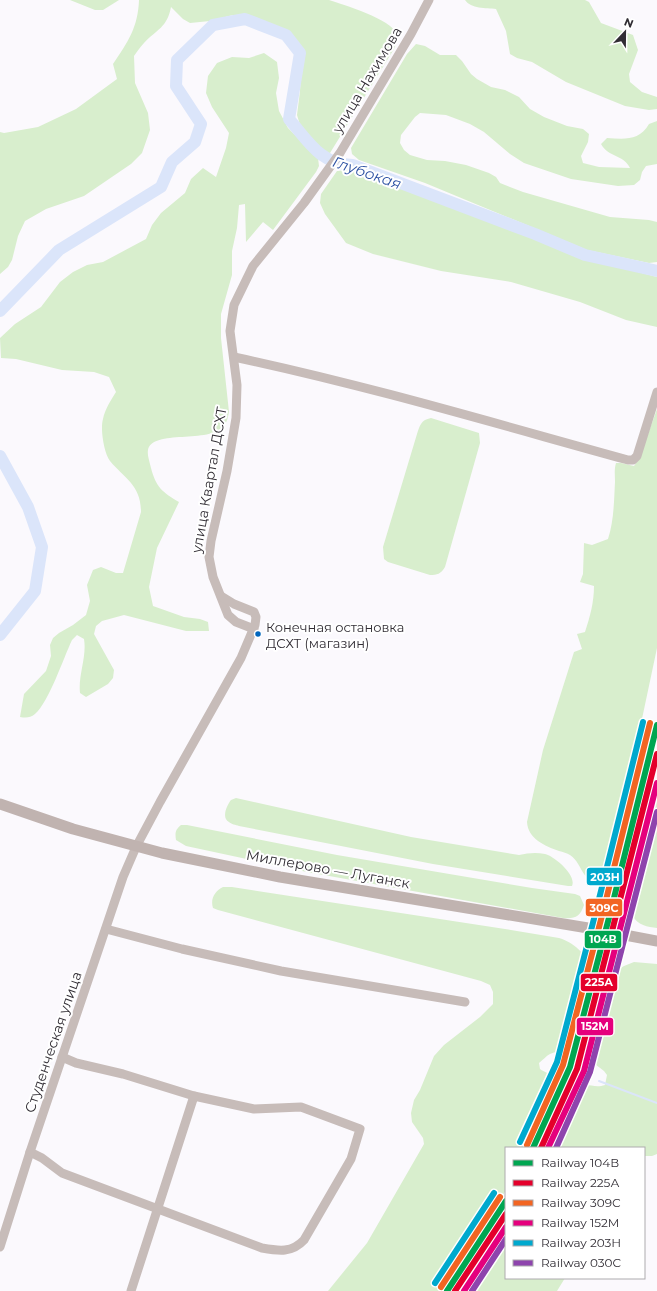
<svg xmlns="http://www.w3.org/2000/svg" width="657" height="1291" viewBox="0 0 657 1291" font-family="Montserrat,sans-serif">
<rect width="100%" height="100%" fill="#fbf9fd"/>
<g fill="#d8eecd">
<path d="M70 0H119L103 10H95Z"/>
<path d="M139 0H329C344 5 391 19 397 34 399 38 396 44 394 49L330 153 327 154 321 151 309 138 300 125 297 115 300 91 302 51 295 41 282 28 246 16 233 15 210 21 190 23 183 19 171 7C167 28 157 29 144 43 140 47 137 52 134 56L135 83 148 113 150 130 142 153 131 164 84 196 46 209 25 221 18 236 12 260 8 267 0 274V132L4 133 38 127 76 109 117 79 113 64C128 42 138 27 139 0Z"/>
<path d="M465 0H585L589 2 601 23 633 35 638 50 629 74 630 82 642 92 657 97V109L649 110 625 106 566 82 532 62 517 58 510 54 506 31 496 9C486 8 471 9 465 0Z"/>
<path d="M416 44 425 46 440 55H456L462 61 471 74 477 79 491 87 505 90 519 97 530 109 544 117 567 126 583 129 589 134 588 142 581 156 583 163 599 167 630 168C623 154 609 158 601 144L607 138C625 139 639 141 649 124L657 121V164L646 166 642 172 640 180 634 185 618 186 571 179 524 163 510 154 484 132 470 124 446 115 420 113 415 117 401 135 400 143 404 150 410 155 427 160 445 161 466 165 489 173 496 177 500 183 523 192 610 217 649 220 657 222V262L649 263 587 250 425 183 359 160 352 154 351 148 407 54Z"/>
<path d="M264 53 277 62 279 78 276 93 279 111 288 128 318 158 319 166 316 172 273 230 263 222 246 242 245 204 239 205 237 228 232 251V275L221 314V338L229 412C228 417 227 422 224 426 210 444 152 429 148 450 147 455 150 463 151 468 156 487 162 492 179 502L157 548 149 587 153 606 184 617 200 619 208 622 209 631H186L124 615 102 621 96 626 94 634 114 670 113 678 108 684 86 697 80 693C78 675 87 657 84 639L77 635 72 640C63 659 49 702 35 714 30 718 26 718 20 717L24 694 46 671 51 656 50 645 53 638 59 633 73 625 86 615 90 601 87 585 93 570 101 567 116 573H123L141 512C141 485 125 479 110 461 104 453 100 429 103 419 105 409 111 400 116 392L109 377 94 372 62 370 16 359 1 358 0 338 15 324 41 307 60 282 73 272 87 265 103 262 146 239 152 225 161 213 185 193 191 179 203 168 216 177 226 148 229 133 212 107 206 93 208 76 217 63 232 57 249 58Z"/>
<path d="M346 170 361 172 512 229 577 256 657 277V327L626 320 580 302 511 282 441 271 373 254 346 243 325 214 320 203 321 194 337 171Z"/>
<path d="M657 409V648L610 870 608 878 604 883C579 882 585 866 570 855 567 853 563 852 559 851 545 846 528 839 527 822L543 750 574 652 582 649 577 634 585 632C590 617 594 602 594 586L580 582 583 574 584 543 592 545 608 539C614 521 614 500 615 482 615 475 614 470 616 463H621L634 466 639 459Z"/>
<path d="M431 418 479 433 480 443 445 567C441 574 437 575 430 575L388 562 384 559 383 547 417 434C420 425 421 420 431 418Z"/>
<path d="M657 784V928C648 927 637 925 633 916 624 898 651 808 657 784Z"/>
<path d="M236 798 411 837 519 855C528 853 536 852 545 854 554 856 577 875 572 886H568L433 864 239 826C236 825 231 824 229 822 221 818 227 805 231 800Z"/>
<path d="M181 825H187L337 855 532 888 575 894 580 896 584 905C580 917 575 919 563 918L307 872 186 846 176 840C175 833 175 830 181 825Z"/>
<path d="M223 887H232L505 929 559 938C573 942 591 956 588 972L570 1040C563 1055 562 1049 550 1054 546 1056 543 1060 539 1063L540 1069C544 1072 554 1075 555 1080 556 1090 532 1136 527 1148H506V1190L453 1276 443 1291H328L367 1243 424 1144 423 1138 412 1122 411 1113 414 1100 420 1090 434 1056 444 1045 480 1017 493 1004V992L490 985 481 981 218 910 213 908C210 899 215 891 223 887Z"/>
<path d="M634 962 657 964V1154L652 1156H644V1148H549L577 1087C588 1082 594 1089 605 1085L607 1075 604 1071 591 1061 589 1052 609 991 612 980 616 971 624 966Z"/>
<path d="M506 1233V1278H565L557 1291H465L498 1247Z"/>
</g>
<g fill="none" stroke-linecap="round" stroke-linejoin="round">
<path stroke="#dbe5fa" stroke-width="2" d="M599 1081 657 1103"/>
<g stroke="#dbe5fa" stroke-width="12">
<path d="M0 311 59 250 161 187 172 162 195 142 201 124 176 86 177 60 213 25 245 19 286 35 300 53 289 119C308 141 321 165 353 165L535 234 585 255 657 271"/>
<path d="M0 456 28 507 42 547 35 591 0 635"/>
</g>
<g stroke="#c7bcb9" stroke-width="9">
<path d="M234 357C366 385 497 424 628 460H633L637 456 657 392"/>
<path d="M254 629 236 622 228 615 213 577 209 557 211 541 227 471 236 418 237 385 230 331 234 305 253 266 304 203 340 153 411 34 429 0"/>
<path d="M106 929 182 949 281 971 465 1002"/>
<path d="M30 1152 42 1158 62 1173 262 1248C279 1251 292 1253 304 1240L351 1159 360 1129 301 1107 254 1109 194 1096 123 1074 76 1063 62 1057"/>
<path d="M0 1247 30 1152 123 877 136 847 160 802 241 658 255 625 256 617 254 612 234 604 221 596"/>
<path d="M131 1291 194 1096"/>
</g>
<path stroke="#c0b3b0" stroke-width="11" d="M0 804 73 829 162 853 280 877 588 928 657 941"/>
<g stroke="#fff" stroke-width="9">
<g id="rail-1">
<path d="M533 1148 570 1067 611 910 657 725"/>
<path d="M447 1291 506 1201"/>
</g>
</g>
<g stroke="#fff" stroke-width="9">
<g id="rail-2">
<path d="M541 1148 577 1069 657 754"/>
<path d="M455 1291 506 1214"/>
</g>
</g>
<g stroke="#fff" stroke-width="9">
<g id="rail-3">
<path d="M527 1145 563 1065 604 908 650 723"/>
<path d="M441 1287 500 1197"/>
</g>
</g>
<g stroke="#fff" stroke-width="9">
<g id="rail-4">
<path d="M548 1148 584 1071 657 783"/>
<path d="M464 1291 506 1227"/>
</g>
</g>
<g stroke="#fff" stroke-width="9">
<g id="rail-5">
<path d="M520 1142 557 1062 597 907 643 722"/>
<path d="M435 1283 494 1193"/>
</g>
</g>
<g stroke="#fff" stroke-width="9">
<g id="rail-6">
<path d="M556 1148 590 1072 657 812"/>
<path d="M472 1291 506 1239"/>
</g>
</g>
<use href="#rail-1" stroke="#00a651" stroke-width="6"/>
<use href="#rail-2" stroke="#e4002b" stroke-width="6"/>
<use href="#rail-3" stroke="#f26522" stroke-width="6"/>
<use href="#rail-4" stroke="#e5007d" stroke-width="6"/>
<use href="#rail-5" stroke="#00a9ce" stroke-width="6"/>
<use href="#rail-6" stroke="#8e44ad" stroke-width="6"/>
</g>
<circle fill="#0065bd" stroke="#fff" stroke-width="1.5" cx="258" cy="634" r="3.5"/>
<g text-anchor="middle" stroke-width="4" stroke-linejoin="round" paint-order="stroke">
<g font-size="13" fill="#312d34" stroke="#fff" text-anchor="start">
<text x="266" y="632">Конечная остановка<tspan x="266" dy="16">ДСХТ (магазин)</tspan></text>
</g>
<g font-size="14" fill="#312d34" stroke="#fff">
<text transform="translate(367 80) rotate(-59)" y="5">улица Нахимова</text>
<text transform="translate(209 480) rotate(-80)" y="5">улица Квартал ДСХТ</text>
<text transform="translate(328 869) rotate(10)" y="5">Миллерово — Луганск</text>
<text transform="translate(53 1042) rotate(-71)" y="5">Студенческая улица</text>
</g>
<g font-size="15" font-style="italic" fill="#2c51a3" stroke="#fff">
<text transform="translate(367 173) rotate(19)" y="5">Глубокая</text>
</g>
</g>
<g stroke="#fff" stroke-width="1.5">
<rect x="586" y="867" width="37" height="19" rx="4" fill="#00a9ce"/>
<rect x="585" y="898" width="38" height="19" rx="4" fill="#f26522"/>
<rect x="584" y="930" width="38" height="19" rx="4" fill="#00a651"/>
<rect x="580" y="973" width="38" height="19" rx="4" fill="#e4002b"/>
<rect x="576" y="1017" width="38" height="19" rx="4" fill="#e5007d"/>
</g>
<g font-size="11" text-anchor="middle" font-weight="bold" fill="#fff">
<text x="605" y="881">203Н</text>
<text x="604" y="912">309С</text>
<text x="603" y="943">104В</text>
<text x="599" y="986">225А</text>
<text x="595" y="1030">152М</text>
</g>
<rect x="505" y="1147" width="140" height="132" fill="#ffffff" stroke="#adabae"/>
<rect x="513" y="1160" width="20" height="6" fill="#00a651" stroke="#adabae"/>
<text x="541" y="1167" font-size="12" fill="#312d34">Railway 104В</text>
<rect x="513" y="1180" width="20" height="6" fill="#e4002b" stroke="#adabae"/>
<text x="541" y="1187" font-size="12" fill="#312d34">Railway 225А</text>
<rect x="513" y="1200" width="20" height="6" fill="#f26522" stroke="#adabae"/>
<text x="541" y="1207" font-size="12" fill="#312d34">Railway 309С</text>
<rect x="513" y="1220" width="20" height="6" fill="#e5007d" stroke="#adabae"/>
<text x="541" y="1227" font-size="12" fill="#312d34">Railway 152М</text>
<rect x="513" y="1240" width="20" height="6" fill="#00a9ce" stroke="#adabae"/>
<text x="541" y="1247" font-size="12" fill="#312d34">Railway 203Н</text>
<rect x="513" y="1260" width="20" height="6" fill="#8e44ad" stroke="#adabae"/>
<text x="541" y="1267" font-size="12" fill="#312d34">Railway 030C</text>
<g transform="translate(625 32) rotate(22)" stroke="#ffffff" stroke-width="3" paint-order="stroke">
<path d="M0-3L7 15L0 10L-7 15Z" fill="#312d34"/>
<text y="-6" font-size="11" font-weight="bold" text-anchor="middle" fill="#312d34">N</text>
</g>
</svg>
